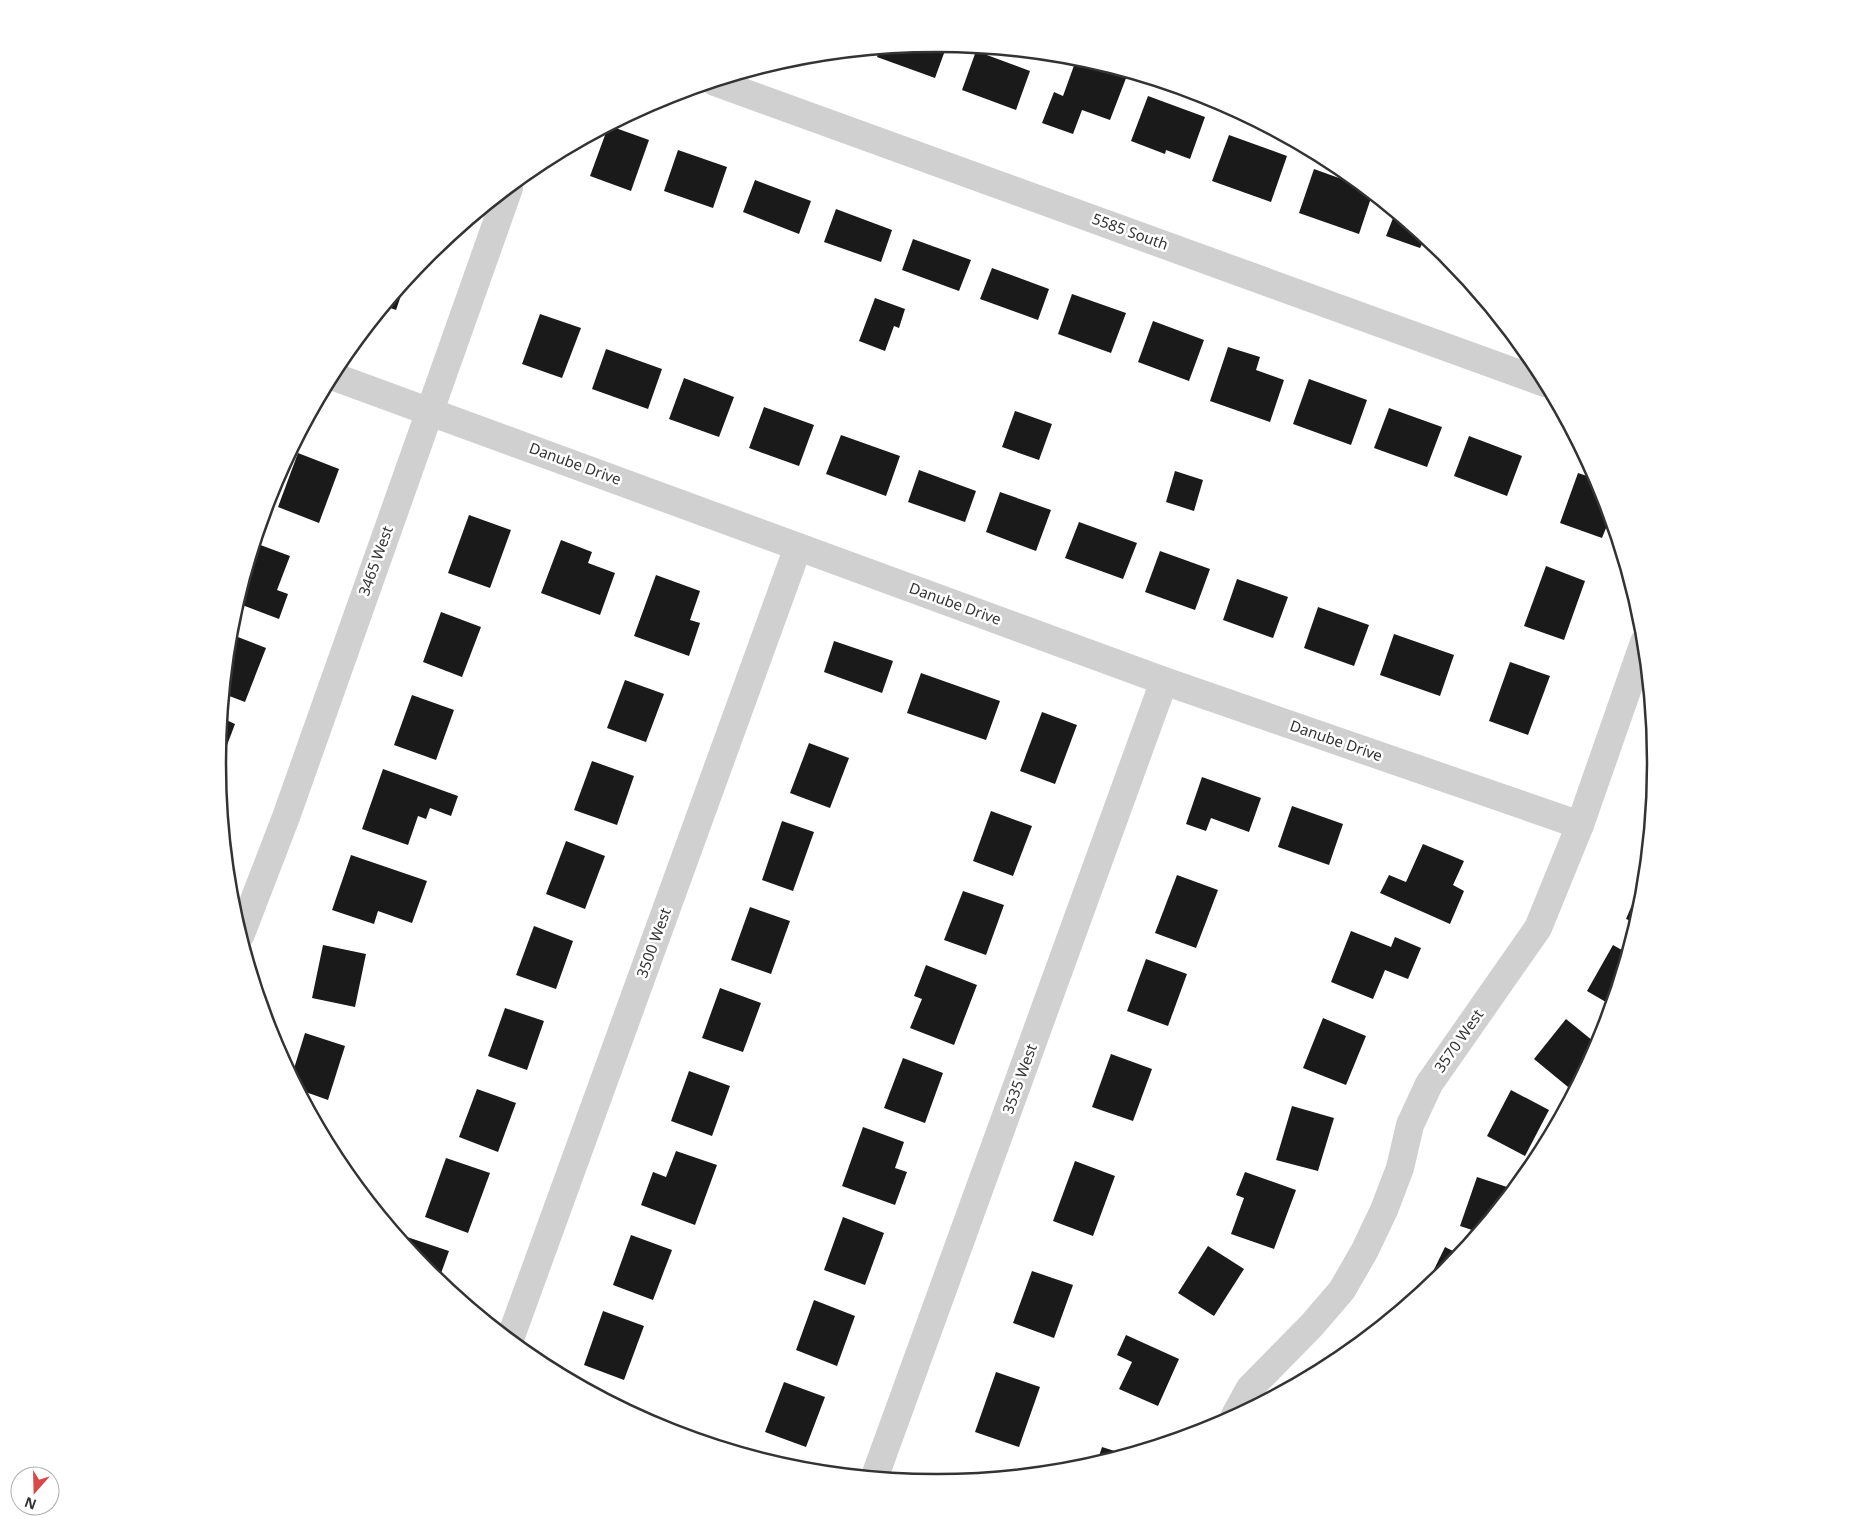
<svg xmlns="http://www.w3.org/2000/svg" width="1873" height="1526" viewBox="0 0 1873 1526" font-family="'Noto Sans',sans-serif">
<rect width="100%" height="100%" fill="#fff"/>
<g fill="#1a1a1a">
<path d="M937 44 947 45 935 78 877 57 880 49Z"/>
<path d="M976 51 1030 71 1016 110 962 90Z"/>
<path d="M1076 60 1101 69 1102 65 1128 73 1110 120 1082 110 1073 134 1042 123 1054 92 1063 96Z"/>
<path d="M1148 96 1205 117 1190 159 1166 150 1165 154 1131 141Z"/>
<path d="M610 126 649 140 631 191 590 176 608 127Z"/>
<path d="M1229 135 1287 156 1271 202 1212 181Z"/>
<path d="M678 150 727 167 713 208 664 191Z"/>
<path d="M1314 169 1361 186 1372 195 1359 234 1299 213Z"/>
<path d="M755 180 811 201 799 234 743 212Z"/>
<path d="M836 209 892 230 881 262 824 242Z"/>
<path d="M1395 213 1441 251 1422 244 1420 248 1386 236Z"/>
<path d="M913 239 971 260 959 291 902 270Z"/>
<path d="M992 268 1049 289 1038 320 980 299Z"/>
<path d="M406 281 396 310 385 306Z"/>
<path d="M1072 294 1126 313 1111 353 1058 334Z"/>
<path d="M875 298 905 309 899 328 894 326 885 351 859 341Z"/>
<path d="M540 314 581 328 562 378 522 364Z"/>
<path d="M1153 321 1204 340 1189 381 1138 362Z"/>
<path d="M1228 347 1260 357 1256 370 1284 380 1270 422 1210 401Z"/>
<path d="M606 349 662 369 648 409 592 389Z"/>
<path d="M684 378 734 397 719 437 669 419Z"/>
<path d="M1309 379 1367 400 1351 445 1293 424Z"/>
<path d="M764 407 814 425 799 466 749 448Z"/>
<path d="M1389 408 1442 427 1427 467 1374 448Z"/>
<path d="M1015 411 1052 424 1039 460 1002 447Z"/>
<path d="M841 435 900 456 886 496 826 474Z"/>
<path d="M1469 436 1522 456 1507 496 1454 476Z"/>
<path d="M298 453 339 469 319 523 278 507Z"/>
<path d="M919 470 976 491 965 522 908 502Z"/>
<path d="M1175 471 1203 480 1194 511 1166 502Z"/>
<path d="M1578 473 1596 479 1601 488 1610 518 1602 538 1560 523Z"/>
<path d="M1000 492 1051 510 1036 551 986 532Z"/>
<path d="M469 515 511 530 490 588 448 573Z"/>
<path d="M1079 522 1137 543 1123 579 1065 558Z"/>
<path d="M561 540 592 552 588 563 615 573 600 615 541 593Z"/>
<path d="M255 543 290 556 277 590 288 594 279 619 237 603Z"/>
<path d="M1160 551 1210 569 1195 610 1145 592Z"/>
<path d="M1546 566 1585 581 1564 640 1524 626Z"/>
<path d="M656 575 700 591 690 620 700 623 689 656 634 636Z"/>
<path d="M1237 579 1288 597 1273 638 1223 620Z"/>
<path d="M1318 607 1369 625 1354 666 1304 648Z"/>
<path d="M441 612 481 627 462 677 423 662Z"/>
<path d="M230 634 266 648 245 702 224 694Z"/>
<path d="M1394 634 1454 655 1440 696 1380 675Z"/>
<path d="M834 641 893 661 882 693 824 672Z"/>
<path d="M1510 662 1550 676 1528 735 1489 721Z"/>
<path d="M921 673 1000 701 986 740 907 713Z"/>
<path d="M625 680 664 694 646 742 607 728Z"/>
<path d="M412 695 454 710 436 760 394 745Z"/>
<path d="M1042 712 1077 725 1055 784 1020 771Z"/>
<path d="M222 718 235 724 218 769 217 763Z"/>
<path d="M809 743 849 758 830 808 790 793Z"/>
<path d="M592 761 634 776 617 825 574 810Z"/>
<path d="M383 769 458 796 451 816 430 808 426 819 418 816 408 845 362 829Z"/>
<path d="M1202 777 1261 798 1249 832 1211 818 1206 831 1186 824Z"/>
<path d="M1292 806 1343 824 1329 865 1278 847Z"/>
<path d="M991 811 1032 826 1013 876 973 861Z"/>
<path d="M782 821 814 832 793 891 762 880Z"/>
<path d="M566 841 605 856 585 909 546 894Z"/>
<path d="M1423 844 1464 861 1453 885 1464 891 1450 924 1380 893 1389 875 1406 882Z"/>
<path d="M351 855 427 881 412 923 378 911 374 924 332 910Z"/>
<path d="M1645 874 1642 904 1636 923 1626 919Z"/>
<path d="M1177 875 1218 890 1196 948 1155 933Z"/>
<path d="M963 891 1004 905 986 955 944 940Z"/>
<path d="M750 907 790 921 771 974 731 960Z"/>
<path d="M534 926 573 941 556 989 516 975Z"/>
<path d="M1351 931 1391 947 1395 937 1421 948 1408 979 1385 970 1373 999 1331 982Z"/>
<path d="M323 945 366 954 355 1007 312 998Z"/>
<path d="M1613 945 1627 953 1611 1005 1587 991Z"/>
<path d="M1146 959 1187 974 1168 1026 1127 1011Z"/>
<path d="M926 965 977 985 954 1045 910 1028 922 999 914 996Z"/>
<path d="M720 988 761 1003 743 1052 702 1038Z"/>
<path d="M505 1008 544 1021 527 1070 488 1056Z"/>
<path d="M1323 1018 1366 1036 1346 1085 1303 1068Z"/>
<path d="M1566 1019 1598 1045 1588 1062 1568 1087 1534 1059Z"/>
<path d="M305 1033 345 1046 328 1100 300 1090 292 1075Z"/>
<path d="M1111 1054 1152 1069 1133 1121 1092 1107Z"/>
<path d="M903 1058 943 1073 925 1123 884 1108Z"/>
<path d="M689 1071 730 1086 712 1136 671 1121Z"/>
<path d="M477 1089 516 1103 498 1152 459 1137Z"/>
<path d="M1511 1090 1549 1110 1525 1156 1487 1136Z"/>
<path d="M1292 1106 1334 1118 1318 1171 1276 1160Z"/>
<path d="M863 1127 904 1142 895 1168 907 1172 895 1205 842 1186Z"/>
<path d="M676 1151 717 1165 695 1225 641 1205 653 1172 666 1177Z"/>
<path d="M446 1158 490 1173 468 1233 425 1217Z"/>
<path d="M1075 1161 1115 1176 1093 1236 1053 1221Z"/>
<path d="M1245 1172 1296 1190 1274 1249 1231 1234 1244 1198 1236 1195Z"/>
<path d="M1477 1177 1513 1189 1478 1232 1460 1226Z"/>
<path d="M843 1217 884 1233 865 1285 824 1270Z"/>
<path d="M631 1235 672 1250 653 1300 613 1285Z"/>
<path d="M407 1237 449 1251 439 1279 452 1283 450 1289 428 1271 405 1243Z"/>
<path d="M1208 1246 1244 1269 1214 1316 1178 1293Z"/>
<path d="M1445 1247 1459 1254 1445 1272 1425 1288Z"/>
<path d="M1032 1271 1073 1285 1054 1338 1013 1323Z"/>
<path d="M814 1300 855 1316 837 1366 796 1350Z"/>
<path d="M603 1311 644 1326 624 1380 584 1365Z"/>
<path d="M1126 1335 1179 1359 1158 1406 1119 1389 1132 1362 1117 1355Z"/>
<path d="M996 1372 1040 1387 1019 1447 975 1432Z"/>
<path d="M784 1382 825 1397 806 1447 765 1432Z"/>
<path d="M1102 1447 1124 1454 1097 1462Z"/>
</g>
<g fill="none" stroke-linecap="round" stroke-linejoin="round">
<g stroke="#d0d0d0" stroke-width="28">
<path d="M715 82 1545 383"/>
<path d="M332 376 1164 681 1580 825"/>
<path d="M241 934 286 817 509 188"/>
<path d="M510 1339 798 547"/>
<path d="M1235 1415 1250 1388 1312 1325 1342 1290 1365 1250 1384 1210 1400 1168 1410 1125 1429 1084 1538 928 1580 825 1644 642"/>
<path d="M875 1476 1164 681"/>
</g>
</g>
<g text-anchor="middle" stroke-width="5" stroke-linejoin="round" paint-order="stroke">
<g font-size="15" fill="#333" stroke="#fff">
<text transform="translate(1130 232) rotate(20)" y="5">5585 South</text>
<text transform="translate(575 464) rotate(20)" y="5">Danube Drive</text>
<text transform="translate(376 561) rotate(-70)" y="5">3465 West</text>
<text transform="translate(955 604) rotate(20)" y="5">Danube Drive</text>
<text transform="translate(1336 741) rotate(19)" y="5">Danube Drive</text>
<text transform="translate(654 943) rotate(-70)" y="5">3500 West</text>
<text transform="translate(1459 1041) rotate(-55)" y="5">3570 West</text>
<text transform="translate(1020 1079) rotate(-70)" y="5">3535 West</text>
</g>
</g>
<path d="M0 0H1873V1526H0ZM936 52H937A710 710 0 0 1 1647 762V764A710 710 0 0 1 937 1474H936A710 710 0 0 1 226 764V762A710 710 0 0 1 936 52Z" fill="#fff" fill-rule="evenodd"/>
<path fill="none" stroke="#333" stroke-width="2.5" d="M936 52H937A710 710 0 0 1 1647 762V764A710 710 0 0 1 937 1474H936A710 710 0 0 1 226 764V762A710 710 0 0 1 936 52Z"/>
<g transform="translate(35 1491) rotate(200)"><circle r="24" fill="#ffffff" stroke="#adadad"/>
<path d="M0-4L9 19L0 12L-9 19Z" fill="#d74947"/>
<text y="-8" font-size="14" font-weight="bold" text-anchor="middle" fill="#333333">N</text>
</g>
</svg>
